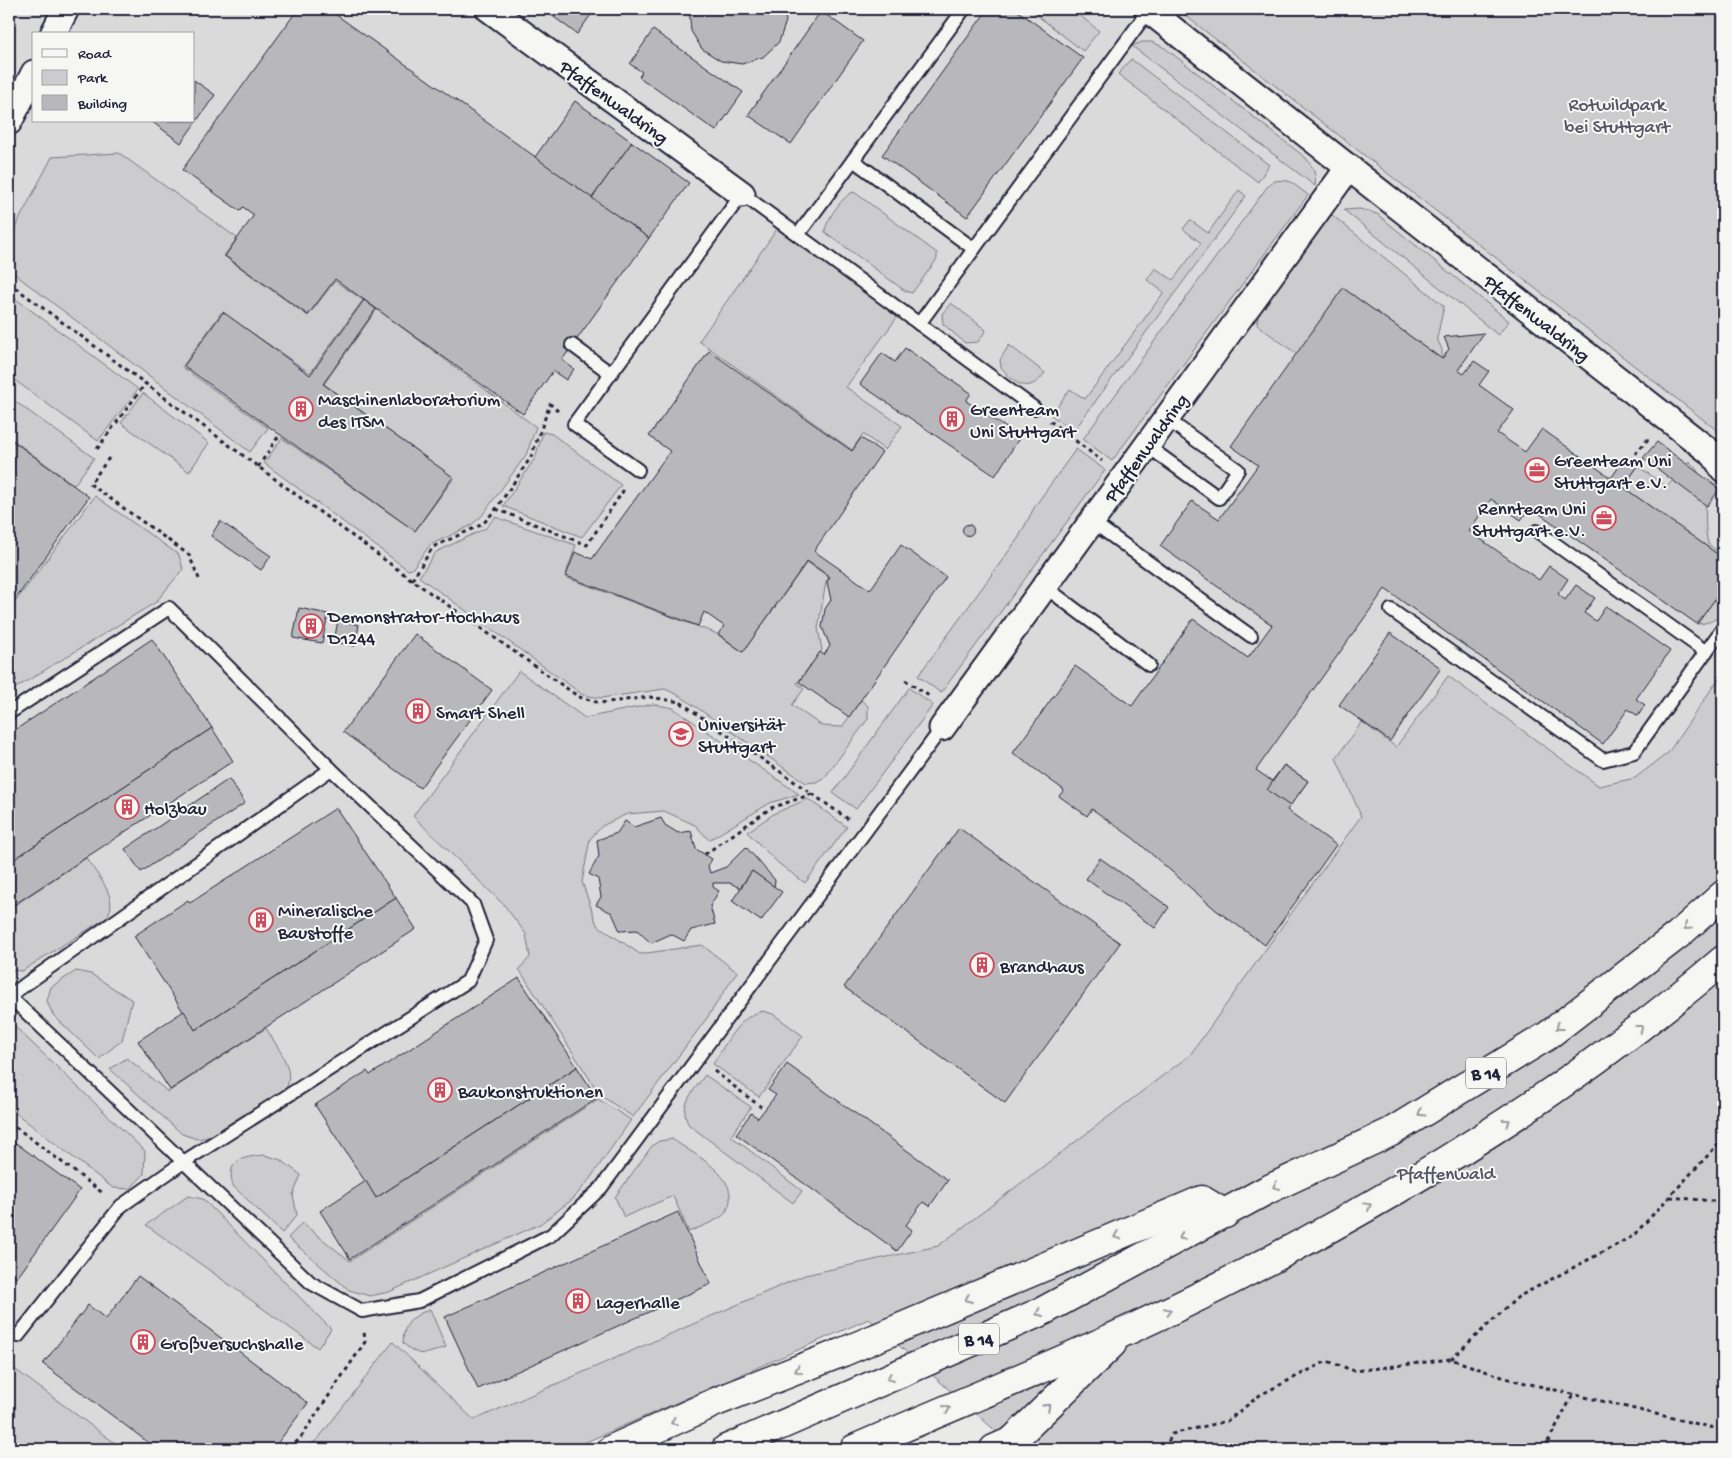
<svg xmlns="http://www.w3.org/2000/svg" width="1732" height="1458" viewBox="0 0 1732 1458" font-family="'Gochi Hand',sans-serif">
<rect width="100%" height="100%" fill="#e9e9e7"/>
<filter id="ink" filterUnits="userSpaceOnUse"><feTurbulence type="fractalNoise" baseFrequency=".02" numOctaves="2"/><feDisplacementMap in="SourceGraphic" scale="10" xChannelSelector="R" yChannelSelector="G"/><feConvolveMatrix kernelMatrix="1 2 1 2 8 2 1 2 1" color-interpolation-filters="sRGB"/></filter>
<g filter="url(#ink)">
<path fill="#dadada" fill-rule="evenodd" d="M9 9H1177L1723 435V672L1668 753 1635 778 1598 786 1448 676 1396 747 1362 722 1336 758 1361 816 1190 1055 938 1246 805 1275 473 1420 393 1342 318 1439 305 1449H123L16 1370 9 1358ZM34 34H194V121H34Z"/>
<g fill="#ccccce" stroke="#777784">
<path d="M1029 9H1072L1099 31 1083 51Z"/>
<path d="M1177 9H1723V435Z"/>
<path d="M1142 42H1152L1165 48 1306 158C1313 168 1317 174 1315 186L1132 46Z"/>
<path d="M1131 59 1269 165 1258 182 1118 74Z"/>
<path d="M119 153 237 238 224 256 308 316 335 281 363 300 310 373 222 312 182 367 268 428 250 452 9 270V239L52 157Z"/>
<path d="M1284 180 1291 182 1308 195 1112 461 1083 439 1267 187 1275 181Z"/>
<path d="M1239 190 1246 196 1073 432 1051 415 1070 389 1085 399 1164 292 1147 280 1155 268 1173 280 1201 243 1183 229 1190 220 1208 233Z"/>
<path d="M854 192 937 253V259L912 293 905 291 825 232C825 221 844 194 854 192Z"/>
<path d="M1360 209 1377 214 1509 321 1498 335 1344 210Z"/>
<path d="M1332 215 1444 306 1437 338 1442 350V359L1343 288 1297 354 1257 325 1258 316 1320 226Z"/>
<path d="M777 229 898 316 846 387 902 426 885 450 863 434 852 450 699 341Z"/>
<path d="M9 294 138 389 98 441 9 376Z"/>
<path d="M951 303 986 330 978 342 965 343 943 324 942 314Z"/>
<path d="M377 309 536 427 526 455 481 517 470 526 430 545 412 569 408 570 264 463 282 438 415 531 454 478 324 384Z"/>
<path d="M1009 345 1045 373C1029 394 1016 386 1001 367L1000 360Z"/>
<path d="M143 393 209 443 189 472 121 423Z"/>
<path d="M9 397 94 458 74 485 9 437Z"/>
<path d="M543 432 552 434 621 485 582 537 503 506 535 458Z"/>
<path d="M1076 449 1105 470 941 693 918 676 1019 537 1035 506Z"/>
<path d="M1689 461C1714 484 1701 513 1708 544L1723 555V558L1623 487 1638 466 1667 487Z"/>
<path d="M95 496 179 555 183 569 156 602 9 692V610Z"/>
<path d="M495 517 576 545 565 577 715 633 743 652 807 562 829 577 826 582 818 628 822 650 797 683 804 689 792 705 822 726 842 727 861 700 868 706V719L825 777 816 782 806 783 680 696 665 689 601 698 583 695 419 577 436 552 486 528Z"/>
<path d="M1723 588C1723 610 1724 622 1697 624Z"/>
<path d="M519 671 585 718 653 704 673 708 799 794 770 803 709 840 695 825 664 811 627 814 602 826 590 839 582 882 597 925 640 954 702 945 737 972 707 1018 633 1117 600 1095 519 969 530 957 526 934 504 905 413 816Z"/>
<path d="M1723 672V1449H1016L869 1319 570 1449H305L318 1439 393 1342 474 1420 805 1275 938 1246 1190 1055 1361 816 1336 758 1362 722 1396 747 1448 676 1599 786 1635 778 1668 753Z"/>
<path d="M909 688 933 705 856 809 833 793Z"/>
<path d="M808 799 847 827 805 883 778 863 747 832 775 813Z"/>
<path d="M86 858C97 875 121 899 106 918L22 971 9 970V909Z"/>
<path d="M76 971 91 974 132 1000 122 1040 99 1059 53 1015 47 1001 51 987Z"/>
<path d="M763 1011 773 1014 803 1036 759 1097 713 1064C726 1044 738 1016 763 1011Z"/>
<path d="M9 1021 145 1151 144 1174 130 1189 113 1188 9 1108Z"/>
<path d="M266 1028C276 1046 296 1068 286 1089L210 1137 197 1139 182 1134 110 1069 127 1058 168 1092Z"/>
<path d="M705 1075 751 1107 731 1136 802 1191 793 1203 689 1125C677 1106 694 1091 705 1075Z"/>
<path d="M598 1099 631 1120 589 1180 573 1199 540 1224 389 1292 370 1296 349 1290 288 1238 302 1223 350 1261Z"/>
<path d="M672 1139C691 1153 734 1172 730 1201 729 1207 726 1214 721 1217 712 1223 699 1227 689 1232L673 1196 624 1217 615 1197 652 1146 659 1141Z"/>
<path d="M265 1155 281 1160 301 1175 293 1195 297 1215 282 1233 233 1186C225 1159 244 1157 265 1155Z"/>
<path d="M188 1196 203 1199 331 1329 318 1348 146 1225Z"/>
<path d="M430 1309 446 1347C426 1354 420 1359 403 1343 403 1323 413 1316 430 1309Z"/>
<path d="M9 1358 16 1370 123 1449H9Z"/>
</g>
<g fill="#b8b8bc" stroke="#22223b">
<path d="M298 9H328L649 238 562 360 574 369 566 380 553 371 523 414 335 279 308 315 225 256 254 215 243 207 240 211 182 170Z"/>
<path d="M543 9H595L577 34Z"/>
<path d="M689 9H784L786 21 779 42 763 57 742 64 721 61 702 49 691 31Z"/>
<path d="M988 9H1015L1083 58 967 217 882 155Z"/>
<path d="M821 11 863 41 791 144 748 115Z"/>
<path d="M653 30 743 92 716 131 639 77 642 72 630 64Z"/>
<path d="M194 80 215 95 181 143 151 121H194Z"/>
<path d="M575 101 632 142 592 198 535 157Z"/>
<path d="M632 142 689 183 649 238 592 198Z"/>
<path d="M1343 288 1442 359 1449 349 1444 337 1484 333 1458 370 1464 374 1474 361 1489 371 1479 385 1514 410 1497 433 1525 452 1542 429 1611 478 1626 457 1638 466 1623 487 1723 558V588L1697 624 1530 507 1521 520 1491 499 1469 531 1539 580 1549 566 1568 579 1558 594 1565 600 1576 585 1595 598 1584 613 1596 621 1606 606 1670 651 1636 699 1645 705 1638 716 1628 709 1603 744 1385 589 1256 770 1272 781 1284 765 1308 781 1287 810 1336 845 1265 945 1216 910 1133 838 1092 809 1087 816 1059 796 1064 790 1013 753 1075 666 1132 706 1193 619 1248 658 1272 625 1160 546 1192 501 1219 519 1258 465 1231 446Z"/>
<path d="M364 300 376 309 323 384 453 477 415 531 184 366 223 312 310 375Z"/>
<path d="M905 348 971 393 966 401 1020 437 995 476 860 384 882 353 895 362Z"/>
<path d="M709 351 852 451 861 438 882 452 814 551 870 590 901 545 946 577 849 717 799 682 820 652 824 655 830 646 822 627 825 609 831 600 827 582 830 577 807 561 743 652 718 634 724 626 704 612 698 626 566 576 575 552 592 559 670 451 649 436Z"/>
<path d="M9 438 89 497 9 608Z"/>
<path d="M1657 442 1720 489 1707 506 1643 458Z"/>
<path d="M220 521 271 556 261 570 211 536Z"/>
<circle cx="968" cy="530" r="5.5"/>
<path d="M299 608 328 614 322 643 293 638Z"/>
<path d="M338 620 359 625 355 646 334 642Z"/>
<path d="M1390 633 1441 668 1390 741 1339 705Z"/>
<path d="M415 634 492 690 420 788 343 732Z"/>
<path d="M152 639 212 728 13 860 9 854V734Z"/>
<path d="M212 728 233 761 9 908V854L13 860Z"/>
<path d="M1284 765 1308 781 1290 806 1267 790Z"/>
<path d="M229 779 245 803 141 872 125 849Z"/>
<path d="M336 808 396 898 195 1030 134 936 188 900 190 903Z"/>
<path d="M661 818 665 825 678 833 691 831 696 849 712 859 708 866 710 873 726 867 746 847 775 880 774 887 752 871 740 888 730 883H713V887L719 891 710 906 715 924 691 930 684 941 671 934 651 943 637 930 620 931 612 913 596 905 601 897 598 879 589 874 599 856 597 840 617 833 625 821 634 827Z"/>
<path d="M959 828 1120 943 1005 1103 844 987Z"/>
<path d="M1100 858 1169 907 1155 928 1086 879Z"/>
<path d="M752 871 782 892 761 921 732 901Z"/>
<path d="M396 898 416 929 170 1090 138 1041 184 1011 195 1030Z"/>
<path d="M519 978 577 1067 376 1198 315 1105 367 1071 370 1075Z"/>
<path d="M787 1064 948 1180 930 1206 923 1202 906 1225 912 1230 897 1251 736 1134 751 1113 758 1118 776 1095 768 1090Z"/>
<path d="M577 1067 597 1098 350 1259 320 1211 366 1181 376 1198Z"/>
<path d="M9 1138 80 1190 17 1278 9 1272Z"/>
<path d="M678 1212 711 1284 478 1389 445 1317Z"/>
<path d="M138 1276 308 1403 273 1449H157L43 1364 88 1305 106 1319Z"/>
</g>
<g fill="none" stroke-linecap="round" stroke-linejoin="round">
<g stroke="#22223b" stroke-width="16">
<g id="lane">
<path d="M853 160 974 249"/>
<path d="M798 235 964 9"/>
<path d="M919 324 1149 10"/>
<path d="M572 345 610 373"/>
<path d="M1146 445 1219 498 1238 470 1165 418"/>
<path d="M638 470 574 424 742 194 1034 408"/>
<path d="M1091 521 1251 636"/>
<path d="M1537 531 1706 652"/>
<path d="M1044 586 1149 665"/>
<path d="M1391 610 1603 760 1634 752 1723 628"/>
<path d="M9 713 169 608 331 769 473 904 486 940 468 981 185 1161 121 1206 18 1336"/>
<path d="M9 996 311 1283 362 1311 419 1301 551 1235 601 1188 942 728"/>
<path d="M9 996 331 769"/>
</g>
</g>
<g stroke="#22223b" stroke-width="29">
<g id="street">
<path d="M489 9 742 194"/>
<path d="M1147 9 1714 455 1723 469"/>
<path d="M53 34 66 9"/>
<path d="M9 122 34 73"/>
<path d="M942 728 1349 167"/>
</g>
</g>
<g stroke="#22223b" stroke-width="31">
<g id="highway">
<path d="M612 1449 718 1401 843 1352 1202 1200 1225 1214"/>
<path d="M726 1449 1043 1311 1267 1190 1391 1132 1547 1036 1678 935 1723 895"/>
<path d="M854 1449C988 1391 1124 1337 1253 1269 1420 1183 1580 1082 1723 960"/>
<path d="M994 1449 1012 1441 1112 1344"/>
</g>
</g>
<g stroke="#22223b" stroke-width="3" stroke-dasharray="4 4" stroke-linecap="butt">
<path d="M9 283 412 580 579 697 600 703 650 697 680 702 848 819"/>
<path d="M1050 421 1102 461"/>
<path d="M97 449 145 384"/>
<path d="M1635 454 1648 439"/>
<path d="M109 458 90 484 189 555 200 581"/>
<path d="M258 467 280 434"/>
<path d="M496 509 587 545 625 488"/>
<path d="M412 580 433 547 483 524 496 509 531 457 550 404 558 411"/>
<path d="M9 671 17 683"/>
<path d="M905 680 929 696"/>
<path d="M705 854 771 808 812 794"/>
<path d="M714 1071 761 1107"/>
<path d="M9 1122 104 1194"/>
<path d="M1670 1197 1723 1202"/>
<path d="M1451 1359 1518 1297 1633 1236 1723 1139"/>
<path d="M290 1449 301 1437 365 1342 364 1331"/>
<path d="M1165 1449 1172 1434 1227 1421 1260 1395 1327 1361 1355 1371 1451 1359 1505 1378 1723 1430"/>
<path d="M1544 1449 1574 1393"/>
</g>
<use href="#lane" stroke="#f6f6f2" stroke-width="12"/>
<use href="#street" stroke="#f6f6f2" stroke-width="25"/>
<use href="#highway" stroke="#f6f6f2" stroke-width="28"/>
</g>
<defs><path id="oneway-chevron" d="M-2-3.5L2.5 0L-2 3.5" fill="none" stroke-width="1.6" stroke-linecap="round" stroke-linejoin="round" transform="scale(1.25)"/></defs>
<g stroke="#9797a0">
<use href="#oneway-chevron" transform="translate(1687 927) rotate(138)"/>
<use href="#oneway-chevron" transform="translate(1559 1027) rotate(142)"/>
<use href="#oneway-chevron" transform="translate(1640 1028) rotate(-37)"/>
<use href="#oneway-chevron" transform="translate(1421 1113) rotate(148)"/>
<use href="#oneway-chevron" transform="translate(1507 1122) rotate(-34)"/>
<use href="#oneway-chevron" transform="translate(1276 1186) rotate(155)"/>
<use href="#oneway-chevron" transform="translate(1368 1206) rotate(-29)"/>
<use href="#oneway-chevron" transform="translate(1117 1236) rotate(157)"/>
<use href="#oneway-chevron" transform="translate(1182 1237) rotate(152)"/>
<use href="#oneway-chevron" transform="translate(968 1299) rotate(157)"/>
<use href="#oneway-chevron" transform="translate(1168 1311) rotate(-26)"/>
<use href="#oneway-chevron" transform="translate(1039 1313) rotate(155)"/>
<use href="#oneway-chevron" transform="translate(798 1370) rotate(158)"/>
<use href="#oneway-chevron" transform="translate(890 1378) rotate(157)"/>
<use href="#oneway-chevron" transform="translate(1047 1407) rotate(-44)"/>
<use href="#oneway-chevron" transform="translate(947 1409) rotate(-23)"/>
<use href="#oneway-chevron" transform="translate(674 1422) rotate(156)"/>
</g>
</g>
<defs>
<g id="building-ring" transform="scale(1.25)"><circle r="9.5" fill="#f6f6f2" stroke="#d1495b" stroke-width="1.5"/><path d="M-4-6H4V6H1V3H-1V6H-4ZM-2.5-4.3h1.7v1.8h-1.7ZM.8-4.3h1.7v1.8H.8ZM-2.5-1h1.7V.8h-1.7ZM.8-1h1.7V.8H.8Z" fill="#d1495b"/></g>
<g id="office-ring" transform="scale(1.25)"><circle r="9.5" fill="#f6f6f2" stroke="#d1495b" stroke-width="1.5"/><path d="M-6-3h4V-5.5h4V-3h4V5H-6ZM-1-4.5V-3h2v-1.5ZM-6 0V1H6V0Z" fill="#d1495b"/></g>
<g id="university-ring" transform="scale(1.25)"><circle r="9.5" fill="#f6f6f2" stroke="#d1495b" stroke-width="1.5"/><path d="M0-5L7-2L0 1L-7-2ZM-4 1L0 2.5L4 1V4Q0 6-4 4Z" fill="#d1495b"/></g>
</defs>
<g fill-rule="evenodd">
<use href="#building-ring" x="301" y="409"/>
<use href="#building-ring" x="952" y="419"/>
<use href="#office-ring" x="1537" y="470"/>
<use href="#office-ring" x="1604" y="518"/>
<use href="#building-ring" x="311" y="626"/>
<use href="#building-ring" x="418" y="711"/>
<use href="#university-ring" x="681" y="734"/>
<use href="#building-ring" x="127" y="807"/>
<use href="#building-ring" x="261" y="920"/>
<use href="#building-ring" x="982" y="965"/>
<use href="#building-ring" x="440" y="1090"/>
<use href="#building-ring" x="578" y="1301"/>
<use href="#building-ring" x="143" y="1342"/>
</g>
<g text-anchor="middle" stroke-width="4" stroke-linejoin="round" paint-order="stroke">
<g fill="#f6f6f2" stroke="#626272" stroke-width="1">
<rect x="1466" y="1057.5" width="40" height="31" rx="4"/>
<rect x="959" y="1323.5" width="40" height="31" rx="4"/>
</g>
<g font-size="18" font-weight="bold" fill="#22223b">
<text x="1486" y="1079">B 14</text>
<text x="979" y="1345">B 14</text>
</g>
<g font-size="19" fill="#22223b" stroke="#f6f6f2">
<text transform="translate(615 101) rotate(36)" y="7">Pfaffenwaldring</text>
<text transform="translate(1538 317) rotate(38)" y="7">Pfaffenwaldring</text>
<text transform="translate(1145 447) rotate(-54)" y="7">Pfaffenwaldring</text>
</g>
<g font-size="19" fill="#555567" stroke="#f6f6f2">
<text x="1617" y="110">Rotwildpark<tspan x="1617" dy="22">bei Stuttgart</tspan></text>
<text x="1446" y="1179">Pfaffenwald</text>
</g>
<g font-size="19" fill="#22223b" stroke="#f6f6f2" text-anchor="start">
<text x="318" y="405">Maschinenlaboratorium<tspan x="318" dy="22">des ITSM</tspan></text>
<text x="970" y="415">Greenteam<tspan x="970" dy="22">Uni Stuttgart</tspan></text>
<text x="1554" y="466">Greenteam Uni<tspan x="1554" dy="22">Stuttgart e.V.</tspan></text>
<text x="1586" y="514" text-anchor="end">Rennteam Uni<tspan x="1586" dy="22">Stuttgart e.V.</tspan></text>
<text x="328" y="622">Demonstrator-Hochhaus<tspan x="328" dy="22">D1244</tspan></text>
<text x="436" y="718">Smart Shell</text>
<text x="698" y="730">Universität<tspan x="698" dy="22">Stuttgart</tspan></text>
<text x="144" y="814">Holzbau</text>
<text x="278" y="916">Mineralische<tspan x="278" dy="22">Baustoffe</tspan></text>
<text x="1000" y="972">Brandhaus</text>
<text x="458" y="1097">Baukonstruktionen</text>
<text x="596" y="1308">Lagerhalle</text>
<text x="160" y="1349">Großversuchshalle</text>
</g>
</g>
<rect width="1732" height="1458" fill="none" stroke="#f6f6f2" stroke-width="30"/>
<rect x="15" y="15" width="1702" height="1428" fill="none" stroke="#22223b" stroke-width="2" filter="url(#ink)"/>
<rect x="32" y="32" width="162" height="90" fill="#f6f6f2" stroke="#a1a1a9"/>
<rect x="42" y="49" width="25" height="8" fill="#f6f6f2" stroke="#a1a1a9"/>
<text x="78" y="58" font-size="15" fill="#22223b">Road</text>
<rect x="42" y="70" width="25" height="15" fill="#ccccce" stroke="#a1a1a9"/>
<text x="78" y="82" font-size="15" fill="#22223b">Park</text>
<rect x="42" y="95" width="25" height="15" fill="#b8b8bc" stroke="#a1a1a9"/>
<text x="78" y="108" font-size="15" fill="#22223b">Building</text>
</svg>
